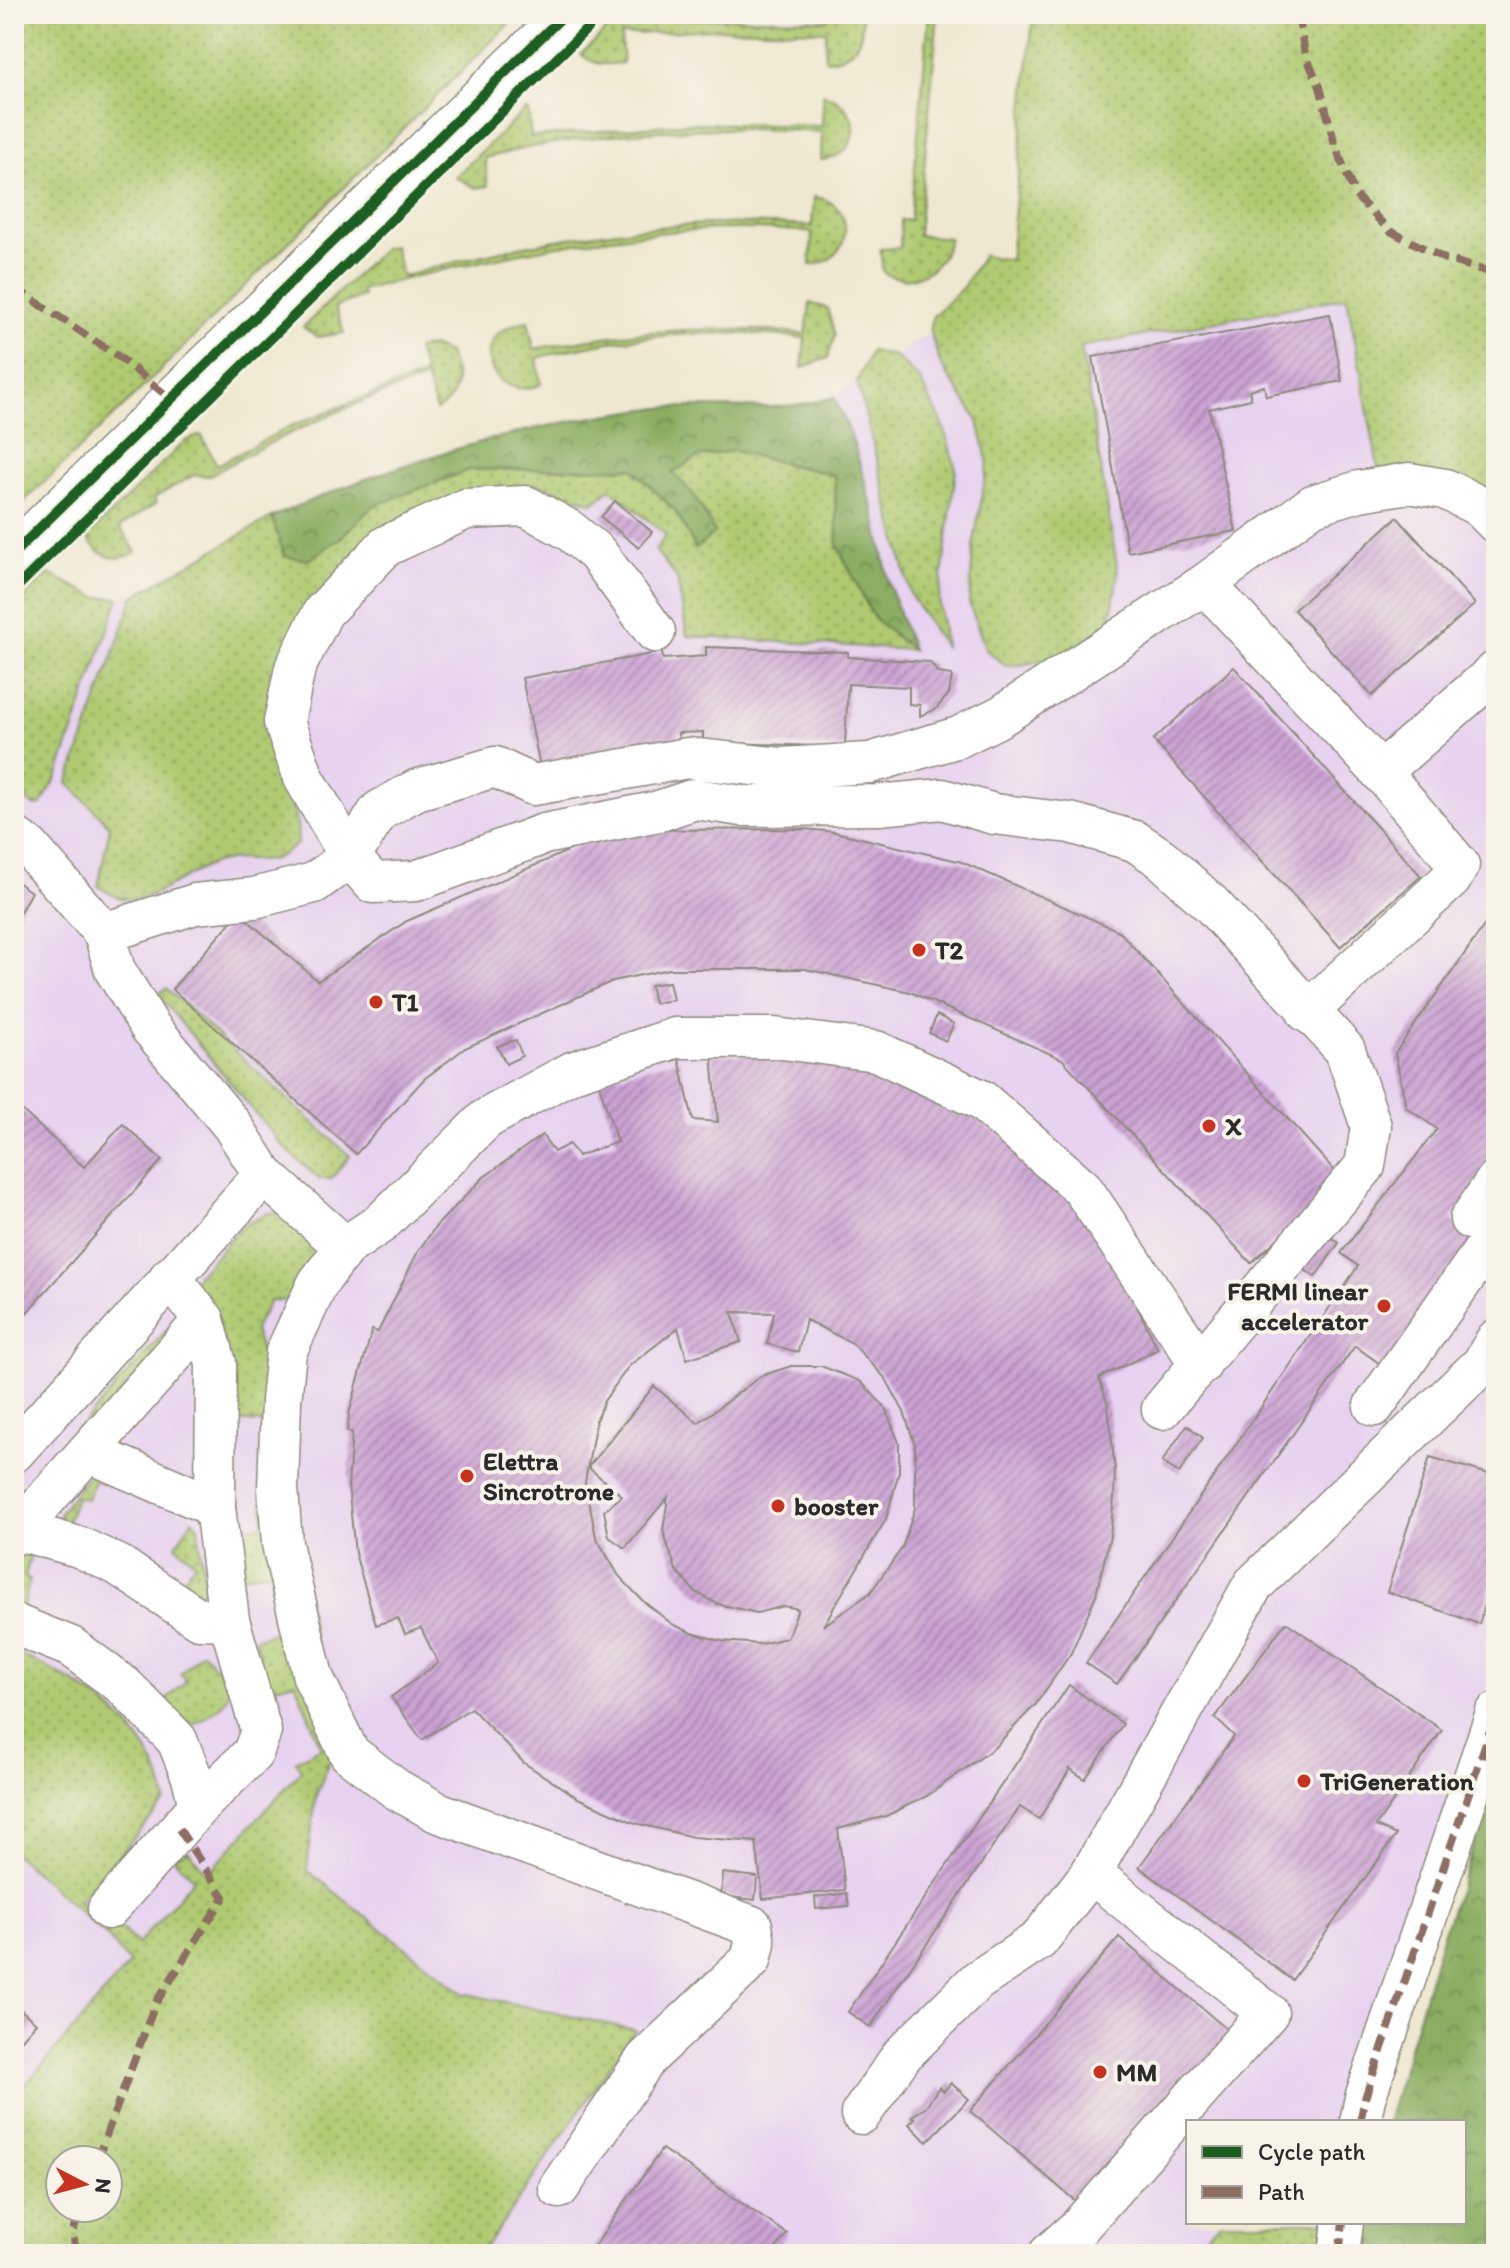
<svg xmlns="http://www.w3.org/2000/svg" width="1510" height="2268" viewBox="0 0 1510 2268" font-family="Itim,sans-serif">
<defs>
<pattern id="grass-dots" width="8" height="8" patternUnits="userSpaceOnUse" patternTransform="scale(2)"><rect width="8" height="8" fill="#afca70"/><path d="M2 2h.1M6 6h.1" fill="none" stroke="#8fa45c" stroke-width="1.8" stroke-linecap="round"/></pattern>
<pattern id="forest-crowns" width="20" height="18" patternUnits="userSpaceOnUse" patternTransform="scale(2)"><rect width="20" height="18" fill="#8bae62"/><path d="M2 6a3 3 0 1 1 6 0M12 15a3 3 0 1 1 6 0" fill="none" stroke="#728e51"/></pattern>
<pattern id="building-hatch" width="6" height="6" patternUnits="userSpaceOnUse" patternTransform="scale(2)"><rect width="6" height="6" fill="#cba2d3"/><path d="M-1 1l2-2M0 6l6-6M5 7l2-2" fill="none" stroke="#a584ab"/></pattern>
</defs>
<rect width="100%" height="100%" fill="#f7f3e8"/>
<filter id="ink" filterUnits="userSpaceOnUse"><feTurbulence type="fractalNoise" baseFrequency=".0125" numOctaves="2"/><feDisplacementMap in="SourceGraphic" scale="16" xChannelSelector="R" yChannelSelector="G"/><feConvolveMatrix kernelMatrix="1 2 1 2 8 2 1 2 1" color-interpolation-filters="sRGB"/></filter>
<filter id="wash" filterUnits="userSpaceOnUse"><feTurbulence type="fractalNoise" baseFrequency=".006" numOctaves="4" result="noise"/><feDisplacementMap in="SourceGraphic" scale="32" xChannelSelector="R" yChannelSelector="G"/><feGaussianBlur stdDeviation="1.8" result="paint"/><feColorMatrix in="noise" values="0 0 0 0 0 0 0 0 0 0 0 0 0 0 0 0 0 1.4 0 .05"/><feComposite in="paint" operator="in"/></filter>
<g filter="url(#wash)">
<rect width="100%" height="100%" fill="#efe8d0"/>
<path fill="#e7d2ef" d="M1347 296 1379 473 1496 504V1368L1480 1395 1496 1400V1662L1340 2114 1331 2122H1188V2222H1221L1185 2254H481L634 2030 463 1993 307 1870 316 1795 206 1875 14 2098V787L33 806 57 777 119 598 134 596 68 783 110 826 98 886 180 880 218 862 247 859 266 863 297 822 272 750 281 683 451 499 537 484 593 503 610 489 666 536 656 550 677 578 688 636 911 650 889 584 875 515 851 435 834 397 857 381 911 596 945 646 939 600 946 539 943 424 920 380 895 356 930 332 941 365 978 421 988 463 974 541 969 603 1110 625 1118 572 1080 348Z"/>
<g fill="url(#grass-dots)" stroke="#6d7a4e" stroke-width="2" fill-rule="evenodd">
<path d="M14 14H519L122 408 14 511Z"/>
<path d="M623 14H652L653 21 711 18 827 20 828 14H861C866 40 852 59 825 60L826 31 711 29 621 35 623 63C606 65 594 66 581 54Z"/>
<path d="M929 14H938L918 235 949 238C945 269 910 290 883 272L880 249 900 248 901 220H910Z"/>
<path d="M1033 14H1496V504L1379 473 1347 297 1081 347 1118 572 1110 625C1076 649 1049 664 1006 666L986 650 969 603 974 541 988 463 978 421 941 365 930 332 933 316 963 287 983 255 1010 260Z"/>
<path d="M823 94C863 105 865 156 821 160L822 132C710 125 594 129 485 158L488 186 476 188 455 177 525 110 528 111 531 137 691 123 822 126Z"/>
<path d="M814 197C860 202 852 264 810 265L812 232C657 218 510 253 361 290L363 296 335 307 344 333 318 337 303 327 384 248 394 246 402 277C534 237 675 216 812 226Z"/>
<path d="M810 303 827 308 835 335 828 358 802 368 805 338C718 328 621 334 537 358L541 384C492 407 459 332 528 321L534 349C623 331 716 324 806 334Z"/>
<path d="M432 346 448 353C459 375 461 398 436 410L426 378C350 404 278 436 209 476L194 475 154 498 156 503 120 527 136 552C116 564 97 556 87 537L185 441 201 435 217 465 293 425 425 374 417 349Z"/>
<path d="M871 351 895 356 920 380 943 424 956 469 939 600 945 648 911 596 857 381Z"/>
<path d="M733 451 834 475 838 547 874 618 912 650 687 636 677 578 655 550 666 535 610 489 593 503 537 484 451 499 281 683 272 750 297 822 298 843C262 875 257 852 218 862 192 869 158 899 132 899 119 900 108 893 98 886L110 826 68 783 134 596 272 517 284 556 339 539 373 506 469 470 632 468 676 512 696 549 694 495 672 473 698 456Z"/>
<path d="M49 574 96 597 119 598 57 777 41 805 33 806 14 787V608Z"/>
<path d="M166 988 350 1156 331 1179H319L281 1144 158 995Z"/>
<path d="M268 1213H284L324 1232 303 1293 281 1301H270L254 1330 270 1375 333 1753 316 1795 307 1870 463 1993 635 2030 481 2254H14V2098L130 1963 106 1935 14 1853V1652C80 1681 153 1724 166 1801L78 1902 87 1908 91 1901 138 1944 194 1879 173 1858 188 1850 207 1874 301 1771 296 1761 321 1747 295 1682 268 1689 255 1639 280 1630 269 1571 238 1577 233 1529 263 1525 262 1423 234 1421 194 1279 243 1226ZM60 2160H108V2208H60Z"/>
<path d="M178 1317V1329L14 1515V1501Z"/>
<path d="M91 1471H99L87 1499 76 1497 67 1522 62 1521 58 1516Z"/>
<path d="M192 1520 198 1526 205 1589 199 1595 179 1585 195 1563 176 1545Z"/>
<path d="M32 1548 25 1577 30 1579 23 1608 14 1606V1555Z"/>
<path d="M202 1652C219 1671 244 1688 216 1710 209 1715 203 1721 194 1724L182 1720 166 1700 186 1681 180 1674Z"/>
<path d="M1221 2222H1325L1321 2254H1185Z"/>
</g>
<g fill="url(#forest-crowns)" stroke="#5b6c46" stroke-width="2">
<path d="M834 397 851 435 875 515 889 584 912 650 874 618 838 547 834 475 733 451 698 457 673 473 694 495 715 532 696 549 676 512 632 468 469 470 373 506 339 539 308 560 284 556 272 517C393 464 514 426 646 409 707 402 775 416 834 397Z"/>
<path d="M1496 1781V2254H1367L1371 2222H1464V2122H1387L1440 1943Z"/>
</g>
<g id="blocks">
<g fill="url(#building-hatch)" fill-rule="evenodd">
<path d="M1330 314 1342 381 1266 396 1264 386 1249 390 1251 399 1209 409 1236 531 1128 552 1093 357Z"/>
<path d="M615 501 652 532 639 548 601 517Z"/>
<path d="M1397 517 1475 604 1372 696 1294 610Z"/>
<path d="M706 647 848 652V657L930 662 938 673 952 675 949 694 936 709 920 716V705L909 704V687L848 684 845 747 703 742V732L678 733 680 745 541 772 522 678 662 652 663 659 706 656Z"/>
<path d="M1234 667 1421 876 1340 947 1153 740Z"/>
<path d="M804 829 835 832 962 862 1119 931 1342 1179 1251 1263 1062 1059 910 992 805 969H669L613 981 465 1048 424 1079 356 1154 172 989 239 913 318 981 407 921 584 844 652 830Z"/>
<path d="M17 882 31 892 14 923V886Z"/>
<path d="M1496 909V1154L1451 1220 1483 1241 1390 1371 1355 1346 1117 1684 1086 1663 1358 1266 1341 1253 1437 1129 1406 1107 1395 1053Z"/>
<path d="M669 982 673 1000 654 1003 650 985Z"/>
<path d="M937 1015 954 1024 946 1041 929 1033Z"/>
<path d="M516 1040 522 1056 506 1064 497 1046Z"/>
<path d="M712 1055 848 1056 955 1106 1016 1145 1069 1197 1113 1258 1158 1349 1099 1378 1108 1405 1115 1470 1114 1498 1110 1536 1096 1595 1071 1653 1036 1704 994 1748 927 1796 886 1816 838 1829 845 1890 763 1899 756 1842 693 1837 635 1823 578 1798 524 1763 471 1708 422 1740 391 1697 438 1663 421 1628 405 1634 398 1618 376 1625 355 1553 348 1485 352 1433 347 1431 349 1414 372 1330 378 1332 418 1251 437 1225 484 1177 542 1135 554 1152 569 1144 578 1156 617 1142 598 1081 679 1059 693 1120 718 1122ZM732 1312 774 1313 767 1344 798 1352 806 1320 852 1343 886 1379 904 1412 915 1445V1508L902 1548 870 1593 823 1626 886 1519 899 1472V1443L885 1407 860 1381 821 1366H791L761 1376 698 1423 654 1386 588 1467 622 1496 604 1511 609 1537 625 1548 668 1497 663 1531 676 1570 695 1592 718 1604 757 1613 784 1606 798 1609 787 1638 761 1644 721 1641 692 1633 672 1624 643 1601 619 1576 596 1537 585 1482 596 1420 604 1401 629 1366 678 1328 687 1359 741 1342Z"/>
<path d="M14 1103 84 1167 123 1124 162 1160 14 1327Z"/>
<path d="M1323 1231 1339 1243 1315 1277 1299 1266Z"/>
<path d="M1187 1425 1203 1438 1179 1473 1162 1462Z"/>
<path d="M1430 1457 1496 1476V1566L1479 1624 1387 1592Z"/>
<path d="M1286 1622 1442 1730 1376 1826 1396 1835 1292 1980 1139 1867 1234 1736 1215 1718Z"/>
<path d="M1069 1685 1123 1724 1085 1779 1070 1769 1039 1819 1020 1807 870 2027 848 2012Z"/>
<path d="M723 1873 757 1877 755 1900 721 1896Z"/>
<path d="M847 1893 849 1906 816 1909 815 1897Z"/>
<path d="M1119 1937 1230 2032 1080 2205 970 2111Z"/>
<path d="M14 2004 36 2023 14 2048Z"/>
<path d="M951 2083 969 2099 927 2142 909 2124 915 2118 912 2116 925 2108 939 2087 944 2091Z"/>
<path d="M662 2149 787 2234 776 2248 785 2254H589Z"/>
</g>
</g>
</g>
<g filter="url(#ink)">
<use href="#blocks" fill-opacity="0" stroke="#8d8a7e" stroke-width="2"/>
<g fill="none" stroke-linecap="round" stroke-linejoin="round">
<g stroke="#8d8a7e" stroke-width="43">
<g id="minor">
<path d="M14 553 565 14"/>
<path d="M1205 584 1381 772 1459 865 1451 879 1307 1012"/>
<path d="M1381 772 1496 671"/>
<path d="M14 837 29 847 104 933"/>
<path d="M1470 1219 1496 1181"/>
<path d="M345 1247 264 1175 232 1125 150 1027 115 970 104 933 195 904 254 898 314 883 350 857 304 778 284 722 295 668 323 612 386 546 466 509 526 506 569 530 597 553 655 632"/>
<path d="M1374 1406 1496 1233"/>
<path d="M1162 1409 1365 1166 1371 1126 1345 1050 1212 905 1162 859 1135 841 1070 823 994 814 942 799 879 805 742 806 695 799 659 811 544 834 416 881 373 883 350 857 379 811 416 790 495 767 533 785 688 758 781 768 870 763 959 737 1001 716 1205 584 1313 505 1359 491 1409 483 1445 489 1479 506 1496 523"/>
<path d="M14 1452 264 1175"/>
<path d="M88 1452 215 1507"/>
<path d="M18 1530 79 1547 118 1565 199 1619 229 1620"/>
<path d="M14 1535 204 1320"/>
<path d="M14 1624 71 1647 124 1686 177 1740 192 1777 199 1806 253 1753 261 1731 229 1620 225 1587 215 1507 216 1363 204 1320 170 1277"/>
<path d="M108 1909 199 1806"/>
<path d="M861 2114 902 2055 977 1981 1039 1940 1091 1873"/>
<path d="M1360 2122 1365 2098 1496 1713"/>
<path d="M559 2188 646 2059 751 1960 755 1943 752 1926 437 1812 396 1789 349 1753 313 1677 282 1544 278 1488 281 1401 286 1352 318 1283 345 1247 381 1223 486 1119 572 1072 675 1038H775L876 1051 981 1100 1082 1188 1201 1365"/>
<path d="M1049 2254 1079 2227 1268 2013 1091 1873 1253 1585 1482 1364 1496 1340"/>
<path d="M1339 2254 1343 2222"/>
</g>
</g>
<use href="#minor" stroke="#fff" stroke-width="40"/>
<g stroke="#8d6e63" stroke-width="8" stroke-dasharray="16 8" stroke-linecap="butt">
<path d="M1298 14 1305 54 1320 87 1335 145 1355 195 1390 231 1445 259 1496 274"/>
<path d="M14 287 119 357 172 400"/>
<path d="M1360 2122 1365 2098 1496 1713"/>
<path d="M97 2160 155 2004 224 1897 179 1829"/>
<path d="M76 2254 73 2231 81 2208"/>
<path d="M1339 2254 1343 2222"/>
</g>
<g stroke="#f7f3e8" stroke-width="15">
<g id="cycleway">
<path d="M14 553 565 14"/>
<path d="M14 590 602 14"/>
</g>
</g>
<use href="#cycleway" stroke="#1b5e20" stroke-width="10"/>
</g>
</g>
<g fill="#c8321e" stroke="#f7f3e8" stroke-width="3">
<circle cx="919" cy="950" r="8"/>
<circle cx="376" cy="1002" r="8"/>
<circle cx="1209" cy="1126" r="8"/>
<circle cx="1384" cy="1306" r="8"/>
<circle cx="467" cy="1476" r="8"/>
<circle cx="778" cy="1506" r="8"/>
<circle cx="1304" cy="1781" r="8"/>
<circle cx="1100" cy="2072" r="8"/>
</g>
<g text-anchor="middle" stroke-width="8" stroke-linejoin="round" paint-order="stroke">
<g font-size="26" font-weight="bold" fill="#2b2b2b" stroke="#f7f3e8" text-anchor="start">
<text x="935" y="959">T2</text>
<text x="392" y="1011">T1</text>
<text x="1225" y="1135">X</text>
<text x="1368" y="1300" text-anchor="end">FERMI linear<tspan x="1368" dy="30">accelerator</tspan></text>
<text x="483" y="1470">Elettra<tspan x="483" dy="30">Sincrotrone</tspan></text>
<text x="794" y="1515">booster</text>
<text x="1320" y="1790">TriGeneration</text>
<text x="1116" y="2081">MM</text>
</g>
</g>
<rect width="1510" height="2268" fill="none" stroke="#f7f3e8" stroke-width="48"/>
<rect x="1186" y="2120" width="280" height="104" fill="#f7f3e8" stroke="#a5a39c" stroke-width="2"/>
<rect x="1202" y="2146" width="40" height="12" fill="#1b5e20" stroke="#a5a39c" stroke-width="2"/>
<text x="1258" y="2160" font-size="24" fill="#2b2b2b">Cycle path</text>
<rect x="1202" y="2186" width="40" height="12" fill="#8d6e63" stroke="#a5a39c" stroke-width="2"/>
<text x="1258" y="2200" font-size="24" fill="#2b2b2b">Path</text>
<g transform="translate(84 2184) rotate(96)"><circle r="38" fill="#f7f3e8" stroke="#a5a39c" stroke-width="2"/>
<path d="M0-6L14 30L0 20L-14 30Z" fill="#c8321e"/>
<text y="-12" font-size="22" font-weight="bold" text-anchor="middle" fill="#2b2b2b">N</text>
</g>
</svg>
